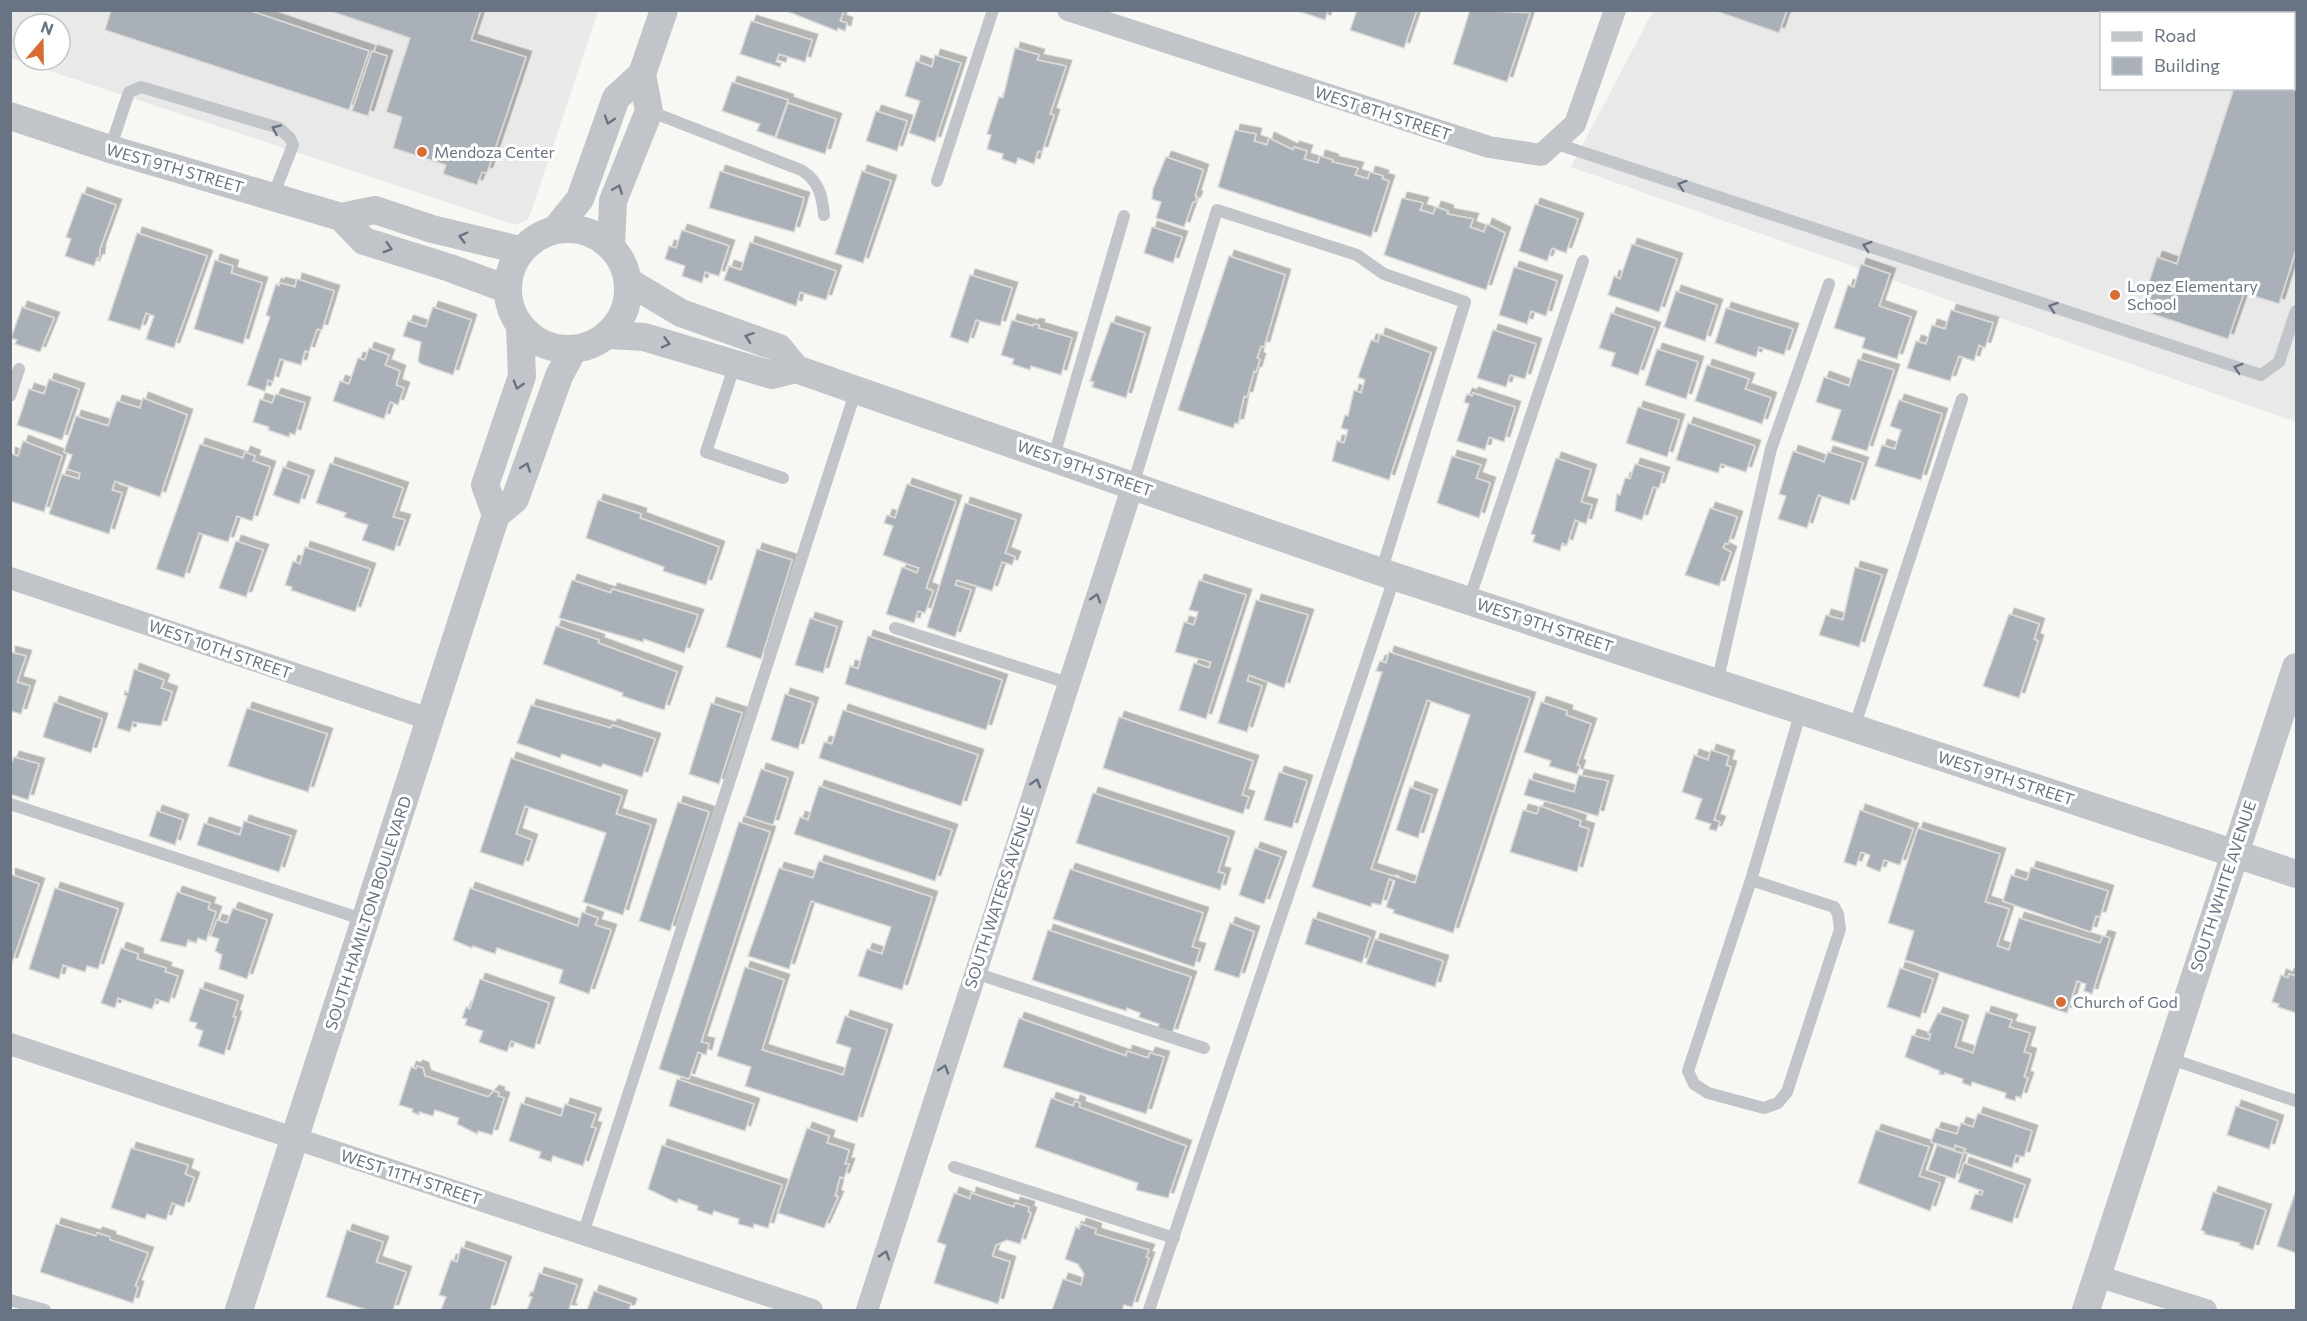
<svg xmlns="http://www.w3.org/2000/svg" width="2307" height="1321" viewBox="0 0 2307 1321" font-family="Commissioner,sans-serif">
<defs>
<filter id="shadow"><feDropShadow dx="5.5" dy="-5.5" stdDeviation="0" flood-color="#0004"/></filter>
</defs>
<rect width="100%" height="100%" fill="#f7f7f4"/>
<g fill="#e8e9e8" fill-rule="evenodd">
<path d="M11 11H598L531 212 527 220 516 225 11 58ZM24 24H60V60H24Z"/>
<path d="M1653 11H2296V422L1571 167ZM2102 14H2294V88H2102Z"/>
</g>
<g fill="#aab0b7" stroke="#d9d9d7" stroke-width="1.5" fill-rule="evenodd" filter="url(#shadow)">
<path d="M111 10H248L369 51 349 110 105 30Z"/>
<path d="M327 10H481L471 40 526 57 487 173 482 172 477 185 443 174 446 165 393 148 402 117 386 112 410 38Z"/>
<path d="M784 10H844L840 21 847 23 845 31 838 28 837 31Z"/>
<path d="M1295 10H1328L1325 20Z"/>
<path d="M1357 10H1417L1404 48 1350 30Z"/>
<path d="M1470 10 1530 13 1507 82 1453 64Z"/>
<path d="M1713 10H1787L1779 33Z"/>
<path d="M2124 10H2296V250L2279 304 2244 293 2228 339 2140 310 2157 257 2177 264 2234 88H2294V14H2133Z"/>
<path d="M751 21 812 40 805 62 779 54 776 62 781 63 780 67 740 54Z"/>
<path d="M1015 48 1039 55 1037 60 1066 66 1050 114 1054 115 1042 152 1038 151 1034 164 1018 158 1016 164 1002 159 1003 154 987 149 991 135 987 134 999 97 1003 98Z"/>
<path d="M372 51 387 56 368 116 352 111Z"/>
<path d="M935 55 961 63 935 142 909 133 920 101 905 96 916 61 932 67Z"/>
<path d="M732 82 788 100 775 137 757 131 760 124 722 111Z"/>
<path d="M788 103 836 119 825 154 776 138Z"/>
<path d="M876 111 907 121 897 151 866 141Z"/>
<path d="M1235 130 1256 134 1254 141 1267 145 1269 138 1293 150 1294 147 1307 151 1304 159 1318 163 1320 156 1333 160 1332 162 1358 168 1355 175 1368 179 1370 172 1383 176 1382 179 1389 181 1371 237 1218 187Z"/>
<path d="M1166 157 1203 170 1195 196 1197 197 1195 202H1193L1184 227 1156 218 1161 202 1152 199 1153 189Z"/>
<path d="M720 171 804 198 794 232 709 208Z"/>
<path d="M862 171 891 181 863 263 835 254Z"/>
<path d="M82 193 116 205 100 249 99 259 97 258 94 266 65 256 71 239 66 237Z"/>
<path d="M1402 198 1423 203 1420 210 1433 214 1436 207 1448 211 1447 214 1473 219 1470 227 1484 232 1487 224 1505 233 1486 290 1384 255Z"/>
<path d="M1535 204 1578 219 1566 253 1552 248 1547 261 1519 251Z"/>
<path d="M1152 227 1182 237 1173 263 1144 253Z"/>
<path d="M682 230 729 246 719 276 705 272 702 283 682 276 685 266 665 259 669 246 676 248Z"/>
<path d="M137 233 207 256 174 348 146 339 154 316 146 313 140 330 108 320Z"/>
<path d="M750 242 836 271 826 300 800 292 796 306 724 280 729 266 741 270Z"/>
<path d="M1632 244 1677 259 1659 312 1608 295 1614 276 1620 279Z"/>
<path d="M1229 256 1285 275 1264 347 1261 346 1257 358 1260 359 1256 372 1254 371 1247 397 1244 396 1238 424 1235 423 1233 428 1178 410Z"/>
<path d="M215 260 233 266 231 273 262 283 243 344 194 329Z"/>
<path d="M1861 264 1890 274 1879 306 1911 317 1897 359 1862 348 1865 338 1834 328 1848 285 1854 287Z"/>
<path d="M1514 267 1557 281 1546 316 1531 311 1527 324 1499 315Z"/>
<path d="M970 275 1012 288 1000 326 976 320 968 343 950 337Z"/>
<path d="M297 279 334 291 322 330 317 329 309 352 305 351 301 365 280 359 273 382 268 380 265 391 247 385 270 317 266 315 276 284 279 286 280 283 295 287Z"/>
<path d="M1676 291 1717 305 1705 341 1664 327Z"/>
<path d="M22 307 54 318 40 352 15 344 17 340 11 338Z"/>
<path d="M433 307 471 320 453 375 421 364 418 361 421 342 403 336 408 321 426 327Z"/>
<path d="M1726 308 1793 329 1784 355 1759 347 1756 357 1715 343Z"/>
<path d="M1951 310 1993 323 1985 348 1979 345 1974 361 1959 356 1950 381 1907 368 1916 341 1926 344 1932 325 1945 329Z"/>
<path d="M1611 313 1655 328 1638 375 1611 366 1615 353 1599 348Z"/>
<path d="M1012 320 1033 326 1034 324 1039 325 1038 328 1072 338 1061 375 1031 366 1030 370 1012 364 1014 359 1001 355Z"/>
<path d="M1111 322 1145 333 1126 398 1092 387 1094 382 1090 381Z"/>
<path d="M1493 330 1536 344 1525 379 1510 375 1506 387 1477 378Z"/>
<path d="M1380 334 1431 353 1389 480 1332 461 1337 441 1344 443 1348 430 1341 428 1345 415 1348 416 1354 390 1361 393 1365 380 1358 377 1371 340 1378 342Z"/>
<path d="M369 348 389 355 385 365 400 371 396 385 404 388 398 405 390 402 384 419 333 401 340 381 349 384 358 358 365 360Z"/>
<path d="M1657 349 1698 362 1686 399 1645 385Z"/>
<path d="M1858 359 1894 370 1867 451 1831 440 1841 410 1816 402 1824 377 1849 386Z"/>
<path d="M1707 365 1749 379 1745 389 1771 398 1762 424 1695 401Z"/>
<path d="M49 379 79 389 62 440 17 425 29 389 44 394Z"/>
<path d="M1473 393 1515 407 1504 442 1489 437 1485 450 1457 441 1469 404 1464 402 1467 394 1472 396Z"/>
<path d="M276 394 305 403 295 435 290 433 289 437 268 430 269 427 253 422 260 399 272 403Z"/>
<path d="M143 398 187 415 160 497 115 481 112 490 122 493 109 534 49 514 62 474 79 479 80 473 67 469 72 455 64 452 76 416 108 426 117 401 140 408Z"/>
<path d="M1899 400 1942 414 1921 480 1875 466 1882 445 1895 449 1901 430 1890 426Z"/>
<path d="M1638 407 1679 420 1667 457 1626 443Z"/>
<path d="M1688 423 1755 446 1746 472 1721 464 1718 473 1676 460Z"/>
<path d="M23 441 62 456 44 512 10 501V453L18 456Z"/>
<path d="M200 444 243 458 245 452 255 456 253 461 270 467 252 521 237 516 228 542 199 533 184 578 156 569Z"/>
<path d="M1793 451 1824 462 1828 452 1863 463 1849 505 1818 495 1807 528 1778 519 1786 496 1779 494Z"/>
<path d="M1452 456 1481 465 1476 478 1490 483 1479 518 1437 503Z"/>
<path d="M1556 458 1591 470 1581 502 1592 505 1586 524 1575 520 1567 545 1562 543 1560 551 1533 542 1535 535 1531 534Z"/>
<path d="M330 463 403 488 393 517 405 520 394 551 362 540 368 525 344 517 346 513 316 503Z"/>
<path d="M1635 464 1664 473 1659 488 1653 487 1642 520 1615 511 1617 494 1620 495 1625 478 1630 479Z"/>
<path d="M283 467 309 476 299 504 273 495Z"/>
<path d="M907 484 956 501 926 588 933 591 925 613 918 611 914 623 886 614 902 567 917 573 919 568 883 555 893 526 884 523 887 515 895 518Z"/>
<path d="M598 500 641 514 640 518 719 547 706 585 663 571 664 567 586 538Z"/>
<path d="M965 503 1016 520 1005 553 1015 557 1012 565 1002 562 992 591 957 580 955 585 971 590 955 637 927 627Z"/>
<path d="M1710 508 1737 517 1728 544 1725 543 1723 548 1731 552 1719 586 1685 575Z"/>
<path d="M236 541 263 550 246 597 219 588Z"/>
<path d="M305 547 370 569 355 612 291 590 292 587 285 585 293 561 300 564Z"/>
<path d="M757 549 792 560 761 659 726 647Z"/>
<path d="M1855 567 1882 575 1859 647 1819 635 1826 615 1843 620Z"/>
<path d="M572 580 611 593 612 589 698 615 684 653 644 639 643 642 559 618Z"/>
<path d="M1199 580 1246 595 1206 719 1179 710 1194 663 1209 668 1211 662 1175 652 1184 622 1194 625 1198 612 1189 610Z"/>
<path d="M1256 600 1308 615 1284 688 1249 675 1247 681 1262 686 1247 732 1218 723Z"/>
<path d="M2009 614 2039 624 2034 639 2038 641 2019 698 1983 686Z"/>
<path d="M810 618 837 627 823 673 795 665Z"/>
<path d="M556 626 599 640 598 643 677 672 664 710 622 696 623 693 543 664Z"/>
<path d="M868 636 1002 680 986 730 845 684 850 666 858 669Z"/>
<path d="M10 652 26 656 17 682 30 686 21 714 10 711Z"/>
<path d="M1389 652 1530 698 1453 933 1393 913 1394 910 1386 907 1395 881 1389 879 1381 905 1372 903 1371 907 1312 887 1382 672 1376 671 1380 661 1386 663ZM1427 700 1470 715 1415 883 1371 869Z"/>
<path d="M134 669 164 680 161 688 172 692 161 726 133 722 130 732 117 728 127 696 124 695 125 691 128 693Z"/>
<path d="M785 694 813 703 798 749 771 740Z"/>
<path d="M54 702 102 719 91 753 43 737Z"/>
<path d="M1541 702 1567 711 1566 715 1591 724 1577 765 1580 766 1577 774 1549 766 1551 761 1524 752Z"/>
<path d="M711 703 742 713 719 784 689 774Z"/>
<path d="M531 705 611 728 612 725 655 739 642 777 603 764 601 767 562 754 560 758 517 743Z"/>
<path d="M247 708 327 734 308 792 228 766Z"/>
<path d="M843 710 978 755 961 806 819 758 824 742 832 744Z"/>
<path d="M1119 717 1253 761 1242 795 1249 797 1243 814 1103 768Z"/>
<path d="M1711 750 1729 756 1726 765 1731 767 1714 820 1720 822 1716 831 1709 829 1711 824 1695 819 1702 799 1682 792 1694 755 1708 760Z"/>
<path d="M14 757 39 764 28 800 10 794V767Z"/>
<path d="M511 758 622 796 616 814 651 825 623 915 583 902 606 833 525 806 516 834 532 840 523 866 480 852Z"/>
<path d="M761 769 788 778 773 825 745 816Z"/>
<path d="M1279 772 1307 781 1292 828 1264 820Z"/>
<path d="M1579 775 1608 781 1598 816 1524 795 1529 779 1574 792Z"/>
<path d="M819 786 952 830 935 881 794 834 800 817 808 820Z"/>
<path d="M1410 787 1432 795 1418 838 1396 830Z"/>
<path d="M1093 793 1229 837 1218 872 1225 874 1220 890 1076 843Z"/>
<path d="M678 802 709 812 670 931 639 921Z"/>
<path d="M1540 806 1581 821 1579 826 1589 829 1577 872 1510 852 1523 810 1537 814Z"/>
<path d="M1860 810 1913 829 1900 865 1884 860 1880 872 1866 866 1870 855 1861 852 1856 866 1844 862Z"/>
<path d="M157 811 183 820 175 845 149 836Z"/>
<path d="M244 821 291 836 279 872 197 845 204 823 240 835Z"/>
<path d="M739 822 770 832 701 1042 709 1044 706 1055 698 1052 689 1079 659 1069Z"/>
<path d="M1918 828 2000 854 1985 902 2009 909 1997 946 2009 950 2019 918 2100 943 2103 936 2110 938 2092 994 2084 991 2086 984 2077 981 2067 1013 1905 960 1914 931 1888 923Z"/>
<path d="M1255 848 1281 857 1264 904 1239 895Z"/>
<path d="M819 861 932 897 902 990 858 976 867 949 882 954 891 927 811 901 789 969 748 956 779 868 813 878Z"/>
<path d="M2031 867 2108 891 2100 917 2096 916 2091 932 2003 901 2011 875 2027 880Z"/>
<path d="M1070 869 1203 913 1192 947 1200 949 1194 967 1053 919Z"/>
<path d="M10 874 39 884 12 963H10Z"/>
<path d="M55 888 118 909 98 969 87 966 85 972 63 965 59 979 29 969Z"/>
<path d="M470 888 578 926 582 912 598 918 595 925 611 930 589 994 559 983 563 970 497 948 495 954 473 946 472 948 453 940Z"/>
<path d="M177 892 210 903 208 909 216 912 206 941 198 938 196 943 188 940 186 947 160 941Z"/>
<path d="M233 908 267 920 247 979 219 969 222 955 215 951 219 939 211 936 217 920 227 923Z"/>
<path d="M1313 918 1370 937 1362 963 1305 944Z"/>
<path d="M1230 923 1254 932 1239 978 1214 970Z"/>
<path d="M1048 930 1191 977 1172 1034 1157 1029 1159 1024 1139 1017 1140 1013 1127 1008 1126 1011 1032 980Z"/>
<path d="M1375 939 1443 961 1435 987 1366 964Z"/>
<path d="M121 948 138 954 137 959 166 968 165 972 178 976 169 1003 156 999 152 1009 118 998 115 1008 101 1003Z"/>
<path d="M745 967 784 980 762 1050 843 1075 851 1048 836 1043 845 1016 887 1030 857 1122 745 1086 751 1067 717 1056Z"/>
<path d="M1900 968 1933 979 1920 1018 1887 1007Z"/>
<path d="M2289 974 2296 976V1013L2278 1007 2279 1004 2272 1002 2281 975 2288 978Z"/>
<path d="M480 979 549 1003 534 1049 511 1041 507 1052 479 1042 483 1031 465 1025 467 1019 462 1018 466 1007 470 1009Z"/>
<path d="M200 988 238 1001 233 1017H236L224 1055 198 1046 203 1031 195 1028 197 1023 189 1021Z"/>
<path d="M1986 1012 2012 1020 2009 1027 2030 1033 2024 1052 2031 1054 2024 1077 2028 1078 2021 1098 2016 1096 2015 1101 2005 1098 2006 1093 1972 1082 1971 1086 1962 1083 1963 1079 1945 1073 1944 1075 1939 1074 1940 1071 1905 1057 1912 1035 1929 1040 1931 1034 1928 1033 1938 1013 1963 1021 1955 1047 1973 1053Z"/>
<path d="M1019 1018 1126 1056 1127 1051 1148 1058 1150 1053 1164 1057 1146 1114 1003 1067Z"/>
<path d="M417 1066 423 1068 425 1076 488 1097 494 1091 499 1093 498 1096 504 1098 492 1135 478 1131 477 1134 457 1124 459 1118 435 1110 433 1116 419 1112V1115L412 1112 413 1109 399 1105 411 1067 416 1069Z"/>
<path d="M677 1079 754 1104 745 1131 669 1106Z"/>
<path d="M1051 1098 1073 1106 1075 1101 1080 1103 1079 1107 1186 1146 1168 1198 1136 1190 1138 1183 1035 1147Z"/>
<path d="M521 1103 561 1116 565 1104 596 1114 591 1127 596 1128 583 1166 553 1156 551 1162 539 1158 541 1152 509 1141Z"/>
<path d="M2236 1106 2278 1121 2269 1149 2227 1135Z"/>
<path d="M1978 1113 2032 1131 2024 1157 2016 1155 2012 1168 1964 1152 1966 1149 1955 1145 1954 1149 1931 1142 1936 1128 1957 1134 1961 1123 1973 1127Z"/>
<path d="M807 1128 829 1136 827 1143 849 1150 845 1164H849L844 1178 840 1177 835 1196 838 1197 824 1228 778 1213Z"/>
<path d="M1876 1130 1929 1147 1919 1176 1940 1183 1930 1211 1858 1183Z"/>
<path d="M662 1145 782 1185 768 1228 754 1224 753 1228 738 1224 739 1219 714 1211 712 1215 697 1210 698 1206 678 1199 677 1203 648 1189Z"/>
<path d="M1937 1145 1963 1154 1955 1179 1928 1170Z"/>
<path d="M131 1148 188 1165 185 1174 194 1178 184 1207 172 1203 166 1220 147 1214 145 1219 111 1208Z"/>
<path d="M1964 1163 2025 1185 2012 1223 1970 1209 1975 1194 1982 1195 1983 1191 1958 1182Z"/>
<path d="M2213 1192 2266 1210 2253 1250 2239 1245 2240 1243 2204 1234 2205 1232 2201 1230Z"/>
<path d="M954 1193 970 1199 971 1193 1014 1207 1015 1203 1029 1207 1028 1212 1031 1213 1020 1244 1007 1240 996 1245 992 1256 1010 1262 998 1304 934 1283 946 1245 937 1242Z"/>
<path d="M2295 1193H2296V1253L2277 1246Z"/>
<path d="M56 1224 96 1236 97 1233 110 1237V1240L148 1253 135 1286 138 1287 133 1303 40 1272Z"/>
<path d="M1081 1224 1096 1229 1095 1234 1149 1250 1146 1257 1149 1258 1132 1307 1124 1305 1122 1310H1052L1063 1279 1081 1285 1084 1274 1078 1264 1065 1259 1076 1227 1079 1229Z"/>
<path d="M347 1230 383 1242 376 1262 406 1272 393 1310H367L326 1297Z"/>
<path d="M461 1247 506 1262 490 1310H441L446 1297 439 1295 451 1260 457 1262Z"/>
<path d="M539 1273 577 1285 569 1309 572 1310H527L532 1297 529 1296 531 1291 533 1292Z"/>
<path d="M594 1291 631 1304 629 1310H587Z"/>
</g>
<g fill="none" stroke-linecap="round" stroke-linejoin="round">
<g stroke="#c1c4c8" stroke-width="12">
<path d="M649 111 801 170C819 181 822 195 824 215"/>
<path d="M1554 143 2261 375 2279 362 2296 311"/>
<path d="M110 149 129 92 141 87 279 128 290 138 293 145 273 196"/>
<path d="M937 181 993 10"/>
<path d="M735 364 706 452 783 478"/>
<path d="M10 396 19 369"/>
<path d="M1054 456 1124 216"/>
<path d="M1133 485 1217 210 1357 255 1384 274 1465 302 1381 572"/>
<path d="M1469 600 1583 261"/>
<path d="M895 628 1068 683"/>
<path d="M1717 683 1771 449 1829 284"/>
<path d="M1854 728 1962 399"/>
<path d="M10 804 365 920"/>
<path d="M1751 880 1834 907 1838 914 1840 929 1787 1092 1778 1103 1764 1108 1708 1093 1694 1084 1688 1071 1751 880 1801 711"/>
<path d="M975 973 1204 1048"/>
<path d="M2168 1058 2296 1101"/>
<path d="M954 1167 1174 1238"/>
<path d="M583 1234 856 390"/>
<path d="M10 1300 45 1310"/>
<path d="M1149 1310 1395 576"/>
</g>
<g stroke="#c1c4c8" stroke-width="22">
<path d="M1068 10 1489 147 1541 155 1575 124 1615 10"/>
<path d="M10 578 429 719"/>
<path d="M10 1044 812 1310"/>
<path d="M2097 1276 2206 1310"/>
<path d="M867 1310 1133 485"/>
</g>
<g stroke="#c1c4c8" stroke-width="28">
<path d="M10 116 110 149 341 217 375 210 432 229 520 250"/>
<path d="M341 217 364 241 450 268 507 289"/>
<circle cx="568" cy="289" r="60"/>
<path d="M555 230 580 199 616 98 642 74"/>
<path d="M611 247 613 201 649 111 642 74 664 10"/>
<path d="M629 282 681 313 779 348 796 369 856 390 1381 572 2296 874"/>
<path d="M608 335 644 337 772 375 796 369"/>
<path d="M496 515 485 485 522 376 520 327"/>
<path d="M239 1310 496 515 515 499 559 376 573 350"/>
<path d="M2086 1310 2296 667"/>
</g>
</g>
<defs><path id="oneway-chevron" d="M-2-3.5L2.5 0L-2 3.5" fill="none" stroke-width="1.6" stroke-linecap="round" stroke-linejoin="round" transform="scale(1.5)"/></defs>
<g stroke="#687483">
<use href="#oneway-chevron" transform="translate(609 120) rotate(108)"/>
<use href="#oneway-chevron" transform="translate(276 129) rotate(-156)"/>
<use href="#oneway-chevron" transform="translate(1682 185) rotate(-162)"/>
<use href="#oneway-chevron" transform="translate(618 189) rotate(-68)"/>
<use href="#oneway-chevron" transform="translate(463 237) rotate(-165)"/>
<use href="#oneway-chevron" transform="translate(1867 246) rotate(-162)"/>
<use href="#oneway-chevron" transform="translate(388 248) rotate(17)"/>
<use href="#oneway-chevron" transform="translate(2053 307) rotate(-162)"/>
<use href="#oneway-chevron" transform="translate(749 337) rotate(-161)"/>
<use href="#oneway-chevron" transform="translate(666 343) rotate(15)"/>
<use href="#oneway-chevron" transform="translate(2238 368) rotate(-162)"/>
<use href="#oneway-chevron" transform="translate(518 385) rotate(107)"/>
<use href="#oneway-chevron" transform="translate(526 467) rotate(-70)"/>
<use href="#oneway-chevron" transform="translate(1096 598) rotate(-72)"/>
<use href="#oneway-chevron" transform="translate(1036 783) rotate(-72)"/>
<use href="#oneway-chevron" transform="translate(944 1069) rotate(-72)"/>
<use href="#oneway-chevron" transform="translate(885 1255) rotate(-72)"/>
</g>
<g fill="#d86c34" stroke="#fff" stroke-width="2">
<circle cx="422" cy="152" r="6"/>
<circle cx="2115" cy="295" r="6"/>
<circle cx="2061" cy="1002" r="6"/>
</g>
<g text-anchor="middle" stroke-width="6" stroke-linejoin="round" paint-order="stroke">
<g font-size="16" fill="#687483" stroke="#fff">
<text transform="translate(1383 113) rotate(18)" y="6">WEST 8TH STREET</text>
<text transform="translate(175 168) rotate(16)" y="6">WEST 9TH STREET</text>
<text transform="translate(1085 468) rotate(19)" y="6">WEST 9TH STREET</text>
<text transform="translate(1545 625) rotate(18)" y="6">WEST 9TH STREET</text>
<text transform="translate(220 649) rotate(19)" y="6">WEST 10TH STREET</text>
<text transform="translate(2006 778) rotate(18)" y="6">WEST 9TH STREET</text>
<text transform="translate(2223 886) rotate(-72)" y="6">SOUTH WHITE AVENUE</text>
<text transform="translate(999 897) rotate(-72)" y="6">SOUTH WATERS AVENUE</text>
<text transform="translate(368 913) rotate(-72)" y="6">SOUTH HAMILTON BOULEVARD</text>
<text transform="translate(411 1177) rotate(18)" y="6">WEST 11TH STREET</text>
</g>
<g font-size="16" fill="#687483" stroke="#fff" text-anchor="start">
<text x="434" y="158">Mendoza Center</text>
<text x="2127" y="292">Lopez Elementary<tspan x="2127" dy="18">School</tspan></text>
<text x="2073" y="1008">Church of God</text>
</g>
</g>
<rect width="2307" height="1321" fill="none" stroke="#687483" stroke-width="24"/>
<rect x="2100" y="12" width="195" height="78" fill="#ffffff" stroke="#c3c7cd" stroke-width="1.5"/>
<rect x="2112" y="32" width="30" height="9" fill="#c1c4c8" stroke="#c3c7cd" stroke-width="1.5"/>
<text x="2154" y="42" font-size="18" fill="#687483">Road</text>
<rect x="2112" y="57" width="30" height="18" fill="#aab0b7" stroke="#c3c7cd" stroke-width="1.5"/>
<text x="2154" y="72" font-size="18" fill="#687483">Building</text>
<g transform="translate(42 42) rotate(20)"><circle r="28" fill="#ffffff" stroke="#c3c7cd" stroke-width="1.5"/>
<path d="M0-4.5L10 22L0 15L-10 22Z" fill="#d86c34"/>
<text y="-9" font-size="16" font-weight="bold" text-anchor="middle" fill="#687483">N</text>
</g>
</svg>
